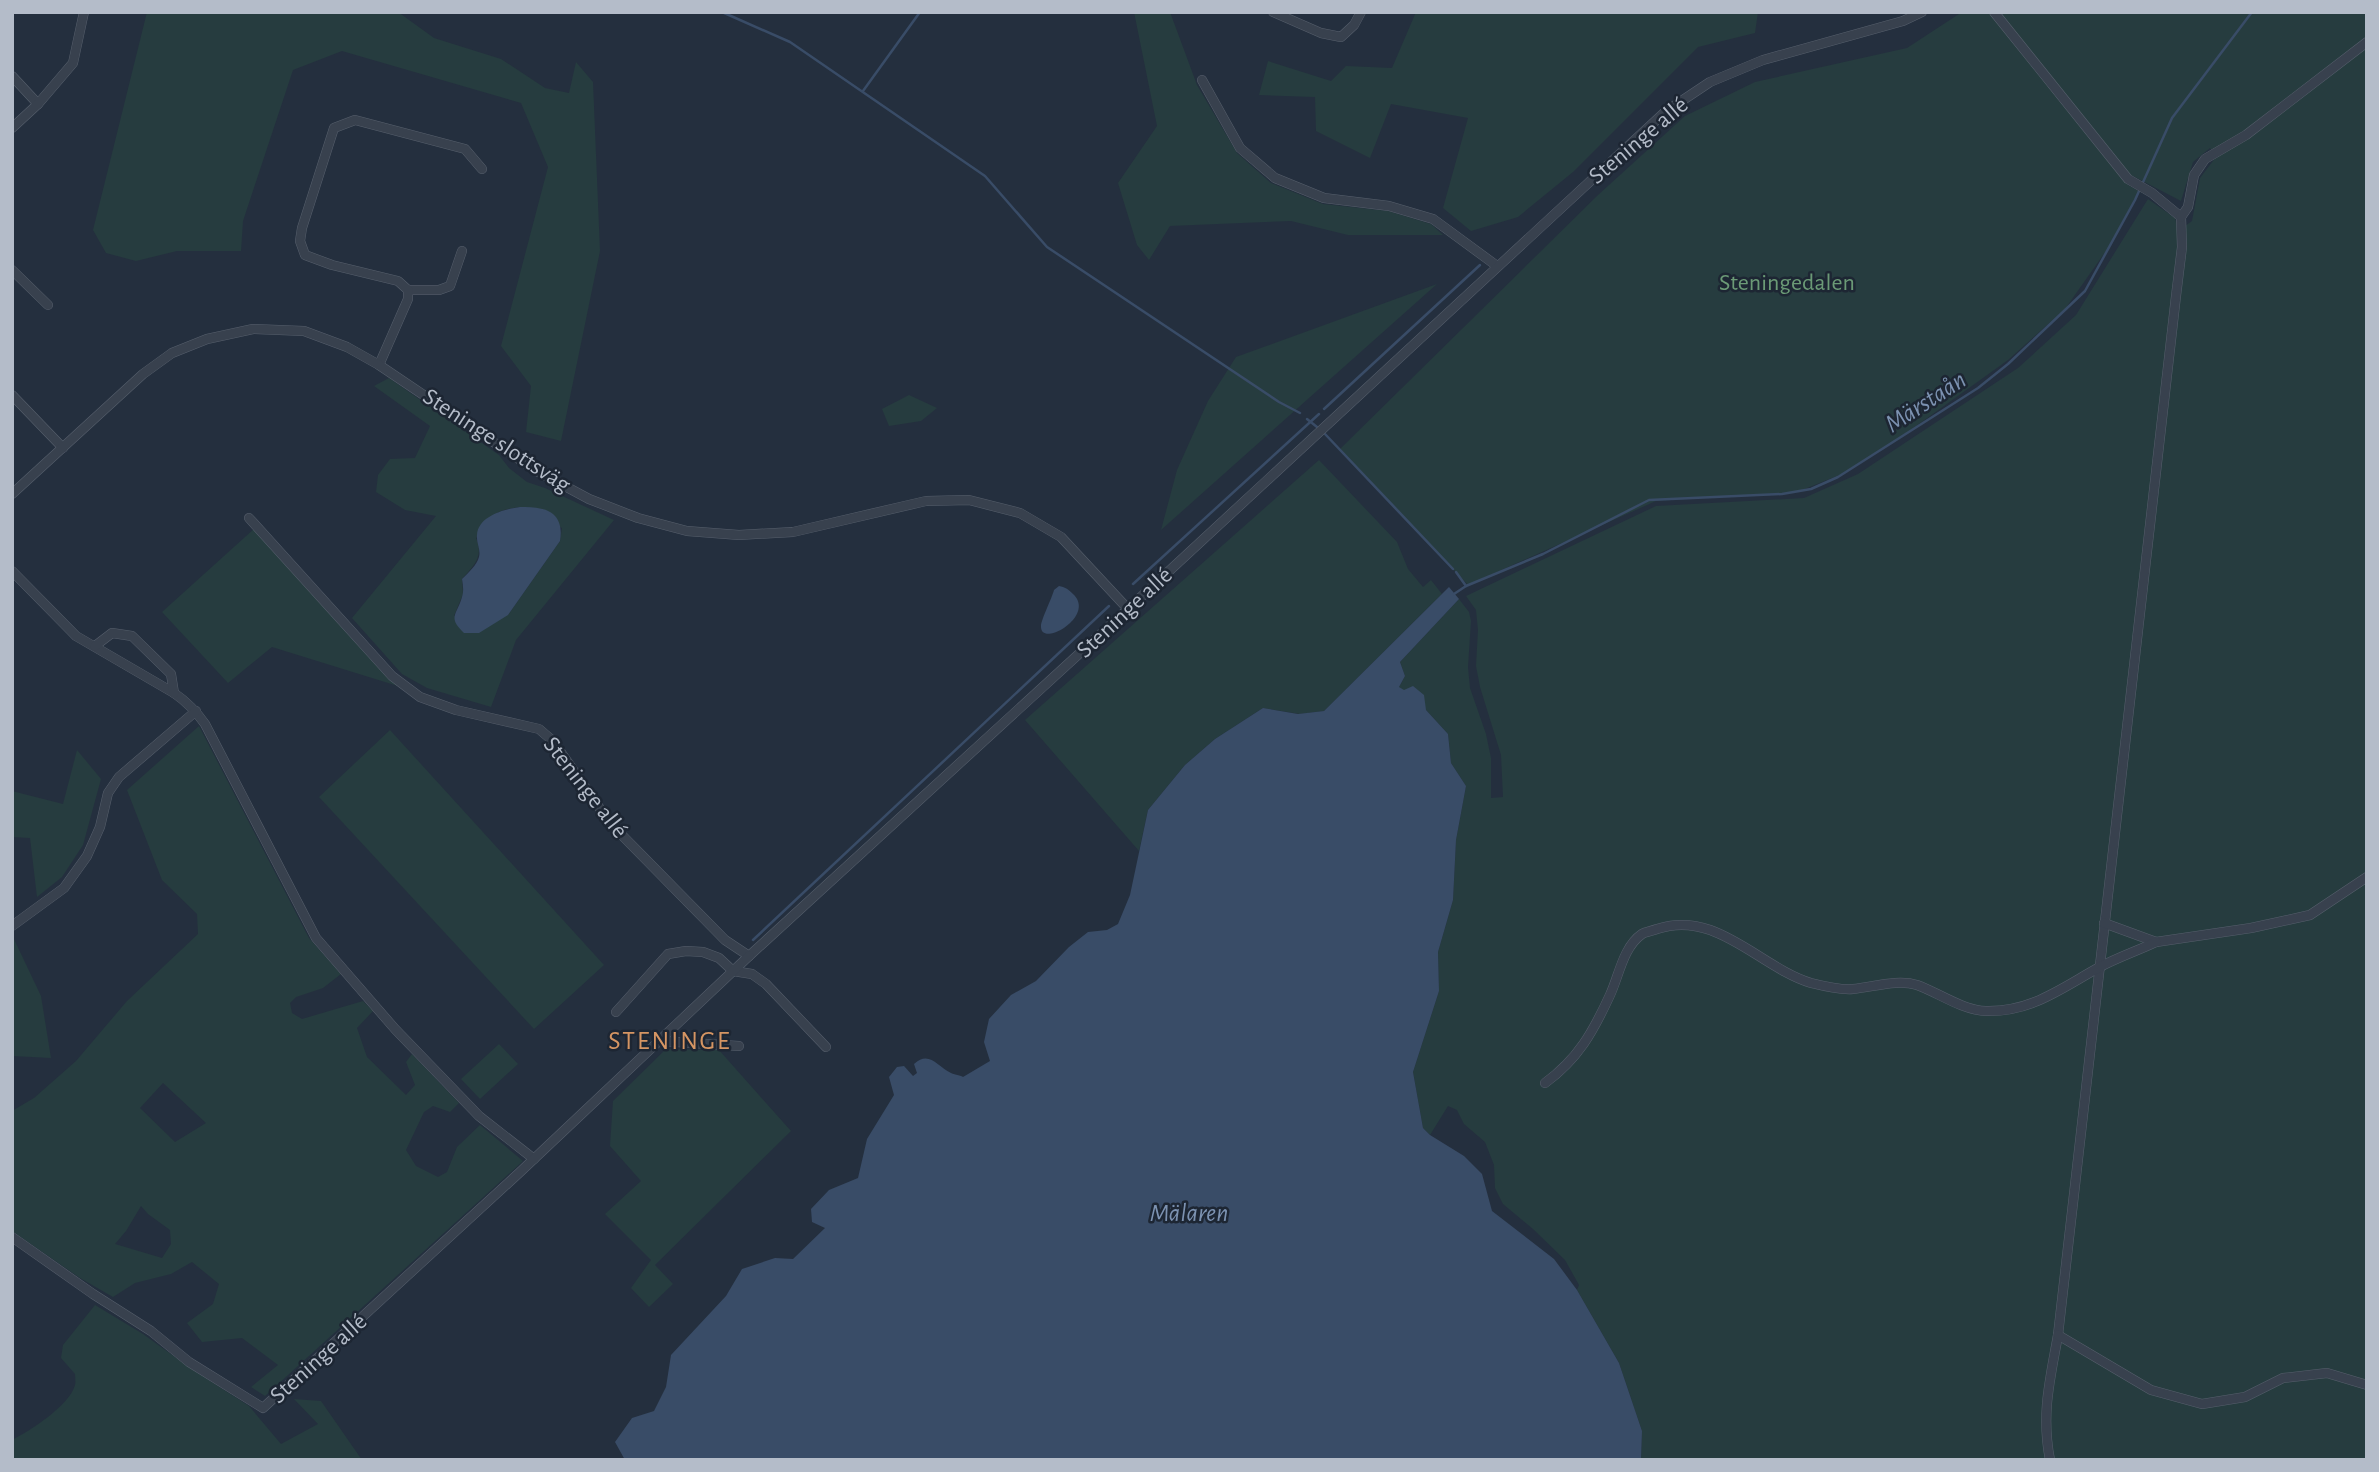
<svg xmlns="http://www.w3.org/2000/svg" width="2379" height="1472" viewBox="0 0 2379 1472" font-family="'Alegreya Sans',sans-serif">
<rect width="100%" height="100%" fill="#242f3e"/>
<g fill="#263c3f" fill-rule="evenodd">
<path d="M147 12H398L434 38 501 59 545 88 569 93 576 62 593 82 600 251 561 441 526 432 531 386 501 346 548 167 521 103 342 51 293 70 243 221 241 251H177L136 261 106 253 93 230Z"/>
<path d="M1134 12H1170L1197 85 1237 153 1271 183 1323 204 1388 211 1431 224 1443 235H1348L1291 221 1170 226 1149 260 1137 245 1118 183 1157 126Z"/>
<path d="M1416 12H1758L1755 33 1698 47 1573 172 1518 217 1471 231 1443 208 1468 118 1391 104 1370 158 1316 131 1315 97 1259 95 1268 61 1331 81 1346 66 1392 68Z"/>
<path d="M1962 12H2367V1460H1641L1642 1431 1619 1363 1577 1290 1579 1285 1565 1260 1533 1229 1503 1204 1495 1188 1494 1165 1485 1142 1464 1124 1457 1110 1448 1106 1430 1135 1423 1128 1413 1072 1439 991 1438 952 1453 900 1456 840 1466 786 1451 763 1448 734 1426 710 1399 687 1405 676 1400 662 1459 599 1469 612 1471 621 1468 667 1470 688 1486 734 1491 758V798L1503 797 1501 755 1480 687 1476 666 1478 630 1476 610 1466 596 1656 506 1804 498 1858 474 2018 368 2076 315 2148 199 2175 218 2178 231 2192 221 2200 178 2216 157 2210 148 2193 162 2181 201 2133 176 2128 185 2139 191 2113 241 2065 309 2008 360 1898 439 1847 472 1797 492 1656 501 1468 585 1340 449 1598 195 1685 116 1755 82 1907 48Z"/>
<path d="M1437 284 1161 530 1177 470 1208 401 1236 357Z"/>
<path d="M389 378 499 455 509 468 527 482 545 488 614 520 516 640 491 707 427 688 402 674 352 618 436 516 405 510 376 492 378 475 390 459 415 458 430 426 374 386ZM520 507 562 528 560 541 508 615 454 616 463 594 462 579C474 565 484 557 476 538 488 516 495 510 520 507Z"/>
<path d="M909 395 937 408 921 421 889 426 882 409Z"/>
<path d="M1319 460 1397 542 1408 569 1423 587 1431 580 1442 594 1324 711 1300 714 1263 708 1215 739 1185 765 1148 810 1139 851 1025 720Z"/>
<path d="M255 528 401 687 272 647 228 683 162 612Z"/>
<path d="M199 726 309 938 341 974 323 988 296 997 290 1003 292 1013 302 1019 363 1001 373 1011 357 1028 367 1057 406 1095 415 1085 406 1062 412 1054 459 1103 450 1112 433 1106 424 1112 406 1150 416 1166 438 1177 447 1172 457 1147 480 1125 523 1161 265 1396 251 1387 278 1365 242 1338 202 1342 187 1323 213 1304 219 1284 192 1262 171 1274 135 1283 113 1297 80 1278 12 1231V1111L34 1098 76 1061 127 1001 198 934 197 914 162 880 127 790ZM163 1083 206 1123 175 1142 140 1108ZM141 1206 148 1214 170 1230 171 1244 162 1258 115 1244 126 1231Z"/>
<path d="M390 730 604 965 534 1029 319 797Z"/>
<path d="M77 750 101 779 83 845 62 877 37 897 30 838 12 837V791L63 804Z"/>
<path d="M13 937 41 996 51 1058 12 1056Z"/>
<path d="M499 1044 518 1064 480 1099 461 1079Z"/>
<path d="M666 1049 719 1050 791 1131 655 1265 673 1284 649 1307 631 1288 651 1260 605 1214 641 1181 610 1146 613 1101Z"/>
<path d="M95 1305 143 1334 193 1370 249 1406 281 1444 318 1424 294 1399 321 1401 362 1460H12V1440C30 1431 70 1405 75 1385 76 1382 75 1378 75 1374L61 1358 63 1345Z"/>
</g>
<g fill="#394c67">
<path d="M520 507C545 506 565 512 560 541L508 615 479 633H464C447 617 457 615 462 597 464 591 463 585 462 579 468 573 477 565 479 557 481 549 476 543 477 535 478 516 505 509 520 507Z"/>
<path d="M1059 586C1065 587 1068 589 1073 594 1097 616 1040 649 1041 626 1041 620 1052 598 1054 590Z"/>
<path d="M1449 587 1459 599 1400 662 1405 676 1399 687 1404 690 1413 686 1424 695 1426 710 1448 734 1451 763 1466 786 1456 840 1453 900 1438 952 1439 991 1413 1072 1423 1128 1430 1135 1464 1156 1482 1174 1492 1211 1554 1259 1577 1290 1619 1363 1642 1431 1641 1460H625L615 1442 632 1418 654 1411 666 1387 671 1355 726 1296 742 1269 775 1258 793 1259 825 1228 812 1222 811 1209 829 1190 858 1178 867 1139 894 1095 889 1077 897 1067 904 1066 913 1076 917 1073 914 1064C929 1050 937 1066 951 1073 953 1074 962 1076 963 1077L990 1061 984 1042 989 1019 1011 995 1036 981 1069 947 1088 932 1107 930 1118 924 1130 895 1148 810 1185 765 1215 739 1263 708 1298 714 1324 711Z"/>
</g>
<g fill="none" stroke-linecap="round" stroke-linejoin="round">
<g stroke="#394c67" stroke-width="2.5">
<path d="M722 12 790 42 985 176 1047 247 1279 402 1300 413"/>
<path d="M863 91 920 12"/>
<path d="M1324 409 1480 265"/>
<path d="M1307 419 1317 427"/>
<path d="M1325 434 1453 569"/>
<path d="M1456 572 1466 586"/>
<path d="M1133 584 1319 414"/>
<path d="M1454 594 1466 586 1543 554 1649 500 1782 494 1811 489 1838 477 1978 388 2008 364 2085 291 2135 200 2172 118 2252 12"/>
<path d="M753 940 1109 606"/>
</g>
<g stroke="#565f6c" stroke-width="10">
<g id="minor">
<path d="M1273 12 1321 33 1341 37 1354 25 1361 12"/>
<path d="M1994 12 2128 179 2152 193 2181 217 2182 247 2176 296 2058 1335C2050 1380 2041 1414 2050 1460"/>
<path d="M12 76 38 104"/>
<path d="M1202 80 1240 148 1275 178 1324 198 1389 206 1433 219 1497 266"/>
<path d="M12 128 38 104 73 63 84 12"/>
<path d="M2181 217 2188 207 2194 175 2205 159 2246 135 2367 42"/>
<path d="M12 270 48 305"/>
<path d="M408 290H439L450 286 462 251"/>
<path d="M379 365 408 299V290L398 281 332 265 305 255 300 241 302 228 334 128 355 120 465 149 482 169"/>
<path d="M12 395 63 448"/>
<path d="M12 494 143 374 172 353 207 339 253 329 304 331 347 347 379 365 535 470 589 499 638 518 687 531 739 535 793 532 926 501 969 500 1020 513 1061 537 1128 609"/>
<path d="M249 518 392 676 420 697 456 710 539 729 553 741 610 823 725 940 749 956 1128 609 1665 112 1710 82 1763 60 1903 21 1922 12"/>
<path d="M12 571 76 636 174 693C187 702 196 711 205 724L316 938 395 1029 479 1116 534 1159"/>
<path d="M95 646 112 633 132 636 171 674 174 693"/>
<path d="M2104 923 2156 942 2251 928 2310 915 2367 877"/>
<path d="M12 926 64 888 87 856 100 827 108 793 119 777 196 711"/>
<path d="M616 1012 668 954 686 951 703 952 719 958 733 971 752 974 766 984 826 1047"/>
<path d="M660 1041 739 1046"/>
<path d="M1545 1083C1578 1059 1593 1032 1610 995 1619 976 1623 947 1642 934 1645 932 1652 931 1657 929 1716 909 1759 967 1811 983 1823 986 1841 990 1853 989 1874 987 1897 979 1917 985 1937 992 1964 1011 1986 1011 2031 1012 2060 989 2098 968 2116 958 2137 951 2156 942"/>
<path d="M12 1237 93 1294 151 1331 189 1362 263 1408 519 1173 749 956"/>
<path d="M2058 1335 2151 1390 2202 1404 2245 1397 2283 1378 2327 1373 2367 1385"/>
</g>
</g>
<use href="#minor" stroke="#38414e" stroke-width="9"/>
</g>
<g text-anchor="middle" stroke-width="5" stroke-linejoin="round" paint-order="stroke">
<g font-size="24" fill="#b4bcc9" stroke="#1d2633">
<text transform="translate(1638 140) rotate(-40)" y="8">Steninge allé</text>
<text transform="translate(497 440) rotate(33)" y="8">Steninge slottsväg</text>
<text transform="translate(1124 612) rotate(-43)" y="8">Steninge allé</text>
<text transform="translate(586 787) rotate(52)" y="8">Steninge allé</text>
<text transform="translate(318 1358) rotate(-42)" y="8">Steninge allé</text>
</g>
<g font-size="24" fill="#6b9a76" stroke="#1d2633">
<text x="1787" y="290">Steningedalen</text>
</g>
<g font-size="26" font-style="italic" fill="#7c92b1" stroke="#1d2633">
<text transform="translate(1925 401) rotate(-33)" y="9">Märstaån</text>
<text x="1189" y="1221">Mälaren</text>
</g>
<g font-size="26" letter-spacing="2" fill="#d59563" stroke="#1d2633">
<text x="670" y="1049">STENINGE</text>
</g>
</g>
<rect width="2379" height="1472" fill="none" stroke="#b4bcc9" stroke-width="28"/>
</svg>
